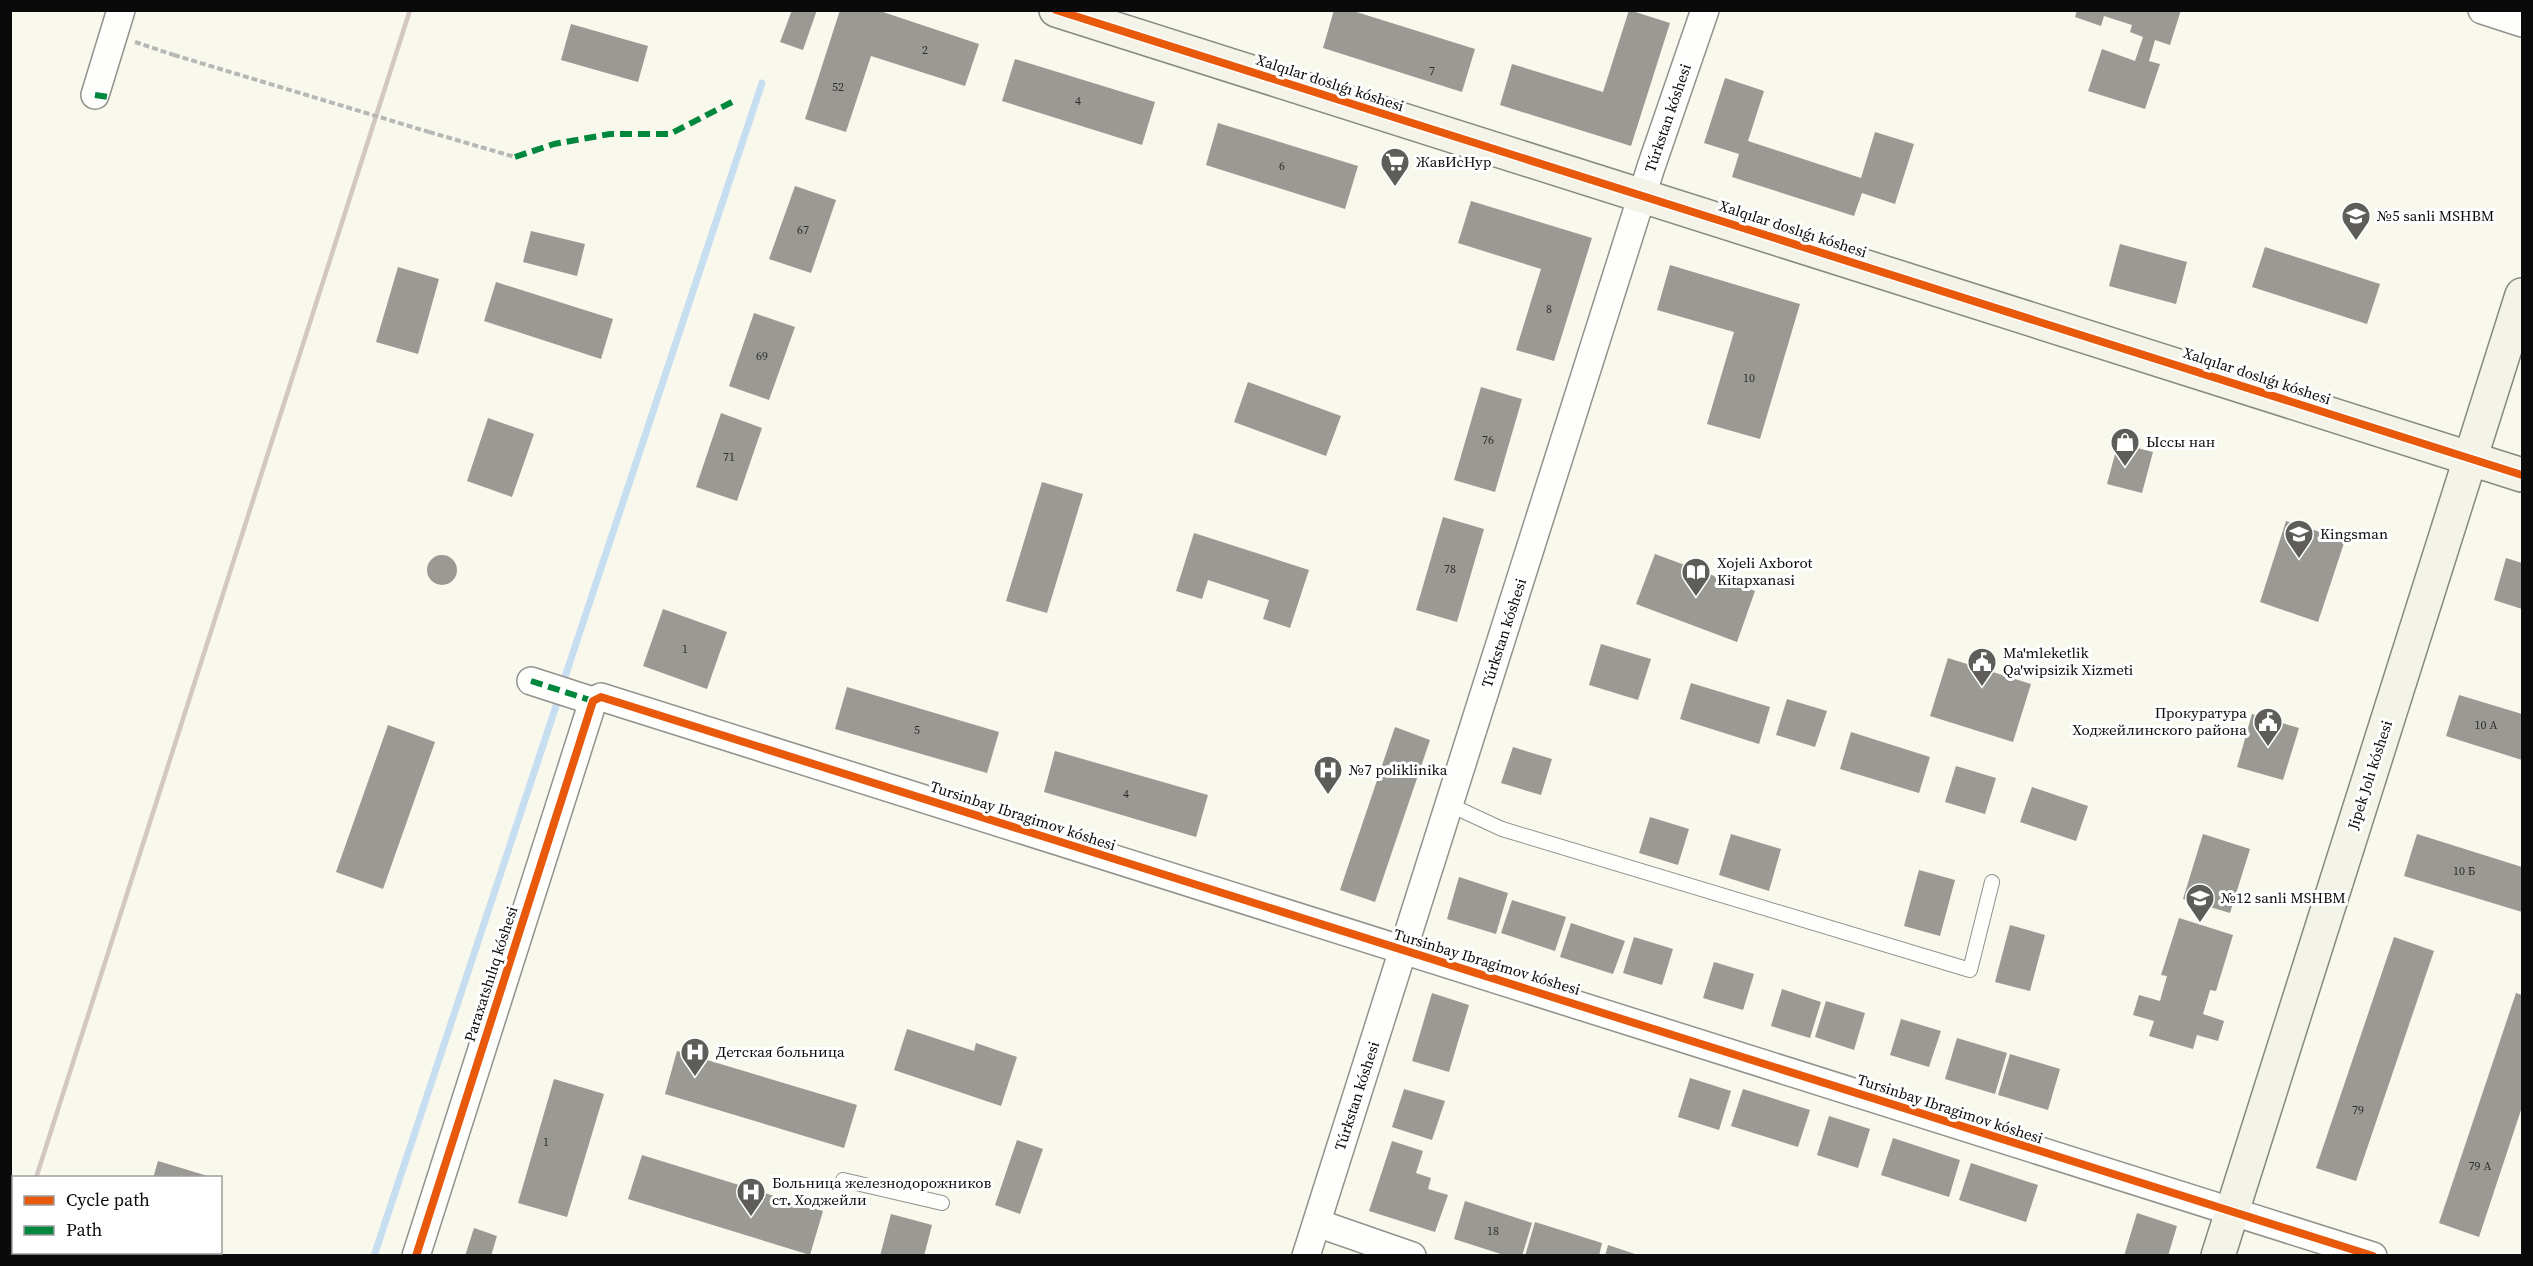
<svg xmlns="http://www.w3.org/2000/svg" width="2533" height="1266" viewBox="0 0 2533 1266" font-family="'Source Serif 4',serif">
<rect width="100%" height="100%" fill="#f9f8ed"/>
<g fill="none" stroke-linecap="round" stroke-linejoin="round">
<g stroke="#c6def0" stroke-width="7">
<path d="M562 686 762 83"/>
<path d="M374 1256 559 697"/>
</g>
</g>
<g fill="#9b9993">
<path d="M792 10H817L803 50 780 42Z"/>
<path d="M840 10H877L979 44 965 86 871 56 846 132 805 119Z"/>
<path d="M1334 10H1350L1475 49 1462 92 1323 48Z"/>
<path d="M1629 10 1670 23 1631 146 1500 105 1512 64 1603 92Z"/>
<path d="M2077 10H2181L2170 45 2155 40 2149 61 2160 64 2145 109 2088 91 2102 49 2135 61 2143 37 2130 32 2132 25 2104 16 2101 26 2075 17Z"/>
<path d="M571 24 648 46 638 82 561 60Z"/>
<path d="M1015 59 1155 102 1142 145 1002 101Z"/>
<path d="M1725 78 1764 91 1748 141 1861 178 1875 132 1914 144 1895 204 1862 193 1854 216 1732 177 1739 154 1704 143Z"/>
<path d="M1218 123 1358 166 1345 209 1206 165Z"/>
<path d="M795 186 836 200 811 273 769 259Z"/>
<path d="M1471 201 1592 238 1554 361 1516 350 1541 269 1458 243Z"/>
<path d="M531 231 585 244 577 276 523 262Z"/>
<path d="M2120 244 2187 262 2176 304 2109 286Z"/>
<path d="M2265 247 2380 284 2367 324 2252 287Z"/>
<path d="M1670 265 1800 304 1760 439 1707 424 1734 332 1657 310Z"/>
<path d="M398 267 439 279 418 354 376 342Z"/>
<path d="M496 282 613 319 601 359 484 321Z"/>
<path d="M754 313 795 327 769 400 729 386Z"/>
<path d="M1248 382 1341 416 1326 456 1234 422Z"/>
<path d="M1481 387 1522 399 1495 492 1454 480Z"/>
<path d="M721 413 762 428 737 501 696 487Z"/>
<path d="M488 418 534 434 512 497 467 481Z"/>
<path d="M2118 443 2153 452 2142 493 2107 484Z"/>
<path d="M1042 482 1083 494 1047 613 1006 601Z"/>
<path d="M1443 517 1484 529 1457 622 1416 610Z"/>
<path d="M2286 521 2345 540 2318 622 2260 602Z"/>
<path d="M1194 533 1309 570 1290 628 1263 619 1269 600 1208 580 1202 599 1176 591Z"/>
<path d="M1655 554 1755 591 1737 642 1636 604Z"/>
<circle cx="442" cy="570" r="15"/>
<path d="M2506 558 2522 563V609L2494 600Z"/>
<path d="M663 609 727 632 707 689 643 666Z"/>
<path d="M1601 644 1651 659 1638 700 1589 685Z"/>
<path d="M1948 658 2031 684 2013 742 1930 716Z"/>
<path d="M1691 683 1770 707 1759 744 1680 719Z"/>
<path d="M847 687 999 732 987 773 835 729Z"/>
<path d="M2459 695 2522 714V760L2446 736Z"/>
<path d="M1787 699 1827 711 1815 747 1776 735Z"/>
<path d="M2252 714 2299 728 2283 780 2237 767Z"/>
<path d="M388 725 435 742 383 889 336 872Z"/>
<path d="M1395 727 1430 740 1375 902 1340 890Z"/>
<path d="M1851 732 1930 757 1919 793 1840 769Z"/>
<path d="M1513 747 1552 759 1541 795 1501 783Z"/>
<path d="M1055 751 1208 795 1196 837 1044 792Z"/>
<path d="M1956 766 1996 778 1985 814 1945 802Z"/>
<path d="M2032 787 2088 806 2076 841 2020 822Z"/>
<path d="M1650 817 1689 829 1678 865 1639 853Z"/>
<path d="M1731 834 1781 849 1769 891 1719 875Z"/>
<path d="M2203 834 2250 849 2230 913 2183 899Z"/>
<path d="M2417 834 2522 867V912L2404 876Z"/>
<path d="M1919 870 1955 880 1940 936 1904 926Z"/>
<path d="M1459 877 1508 893 1496 934 1447 919Z"/>
<path d="M1512 900 1566 917 1555 951 1501 933Z"/>
<path d="M2179 918 2233 935 2216 991 2210 990 2203 1014 2224 1021 2218 1041 2197 1035 2193 1049 2149 1036 2154 1021 2133 1015 2139 995 2160 1001 2167 976 2161 975Z"/>
<path d="M1571 923 1625 941 1613 974 1560 957Z"/>
<path d="M2010 925 2045 935 2030 991 1995 982Z"/>
<path d="M1634 937 1673 949 1662 985 1623 973Z"/>
<path d="M2394 937 2434 951 2356 1181 2316 1168Z"/>
<path d="M1714 962 1754 974 1743 1010 1703 998Z"/>
<path d="M1782 989 1821 1002 1810 1038 1771 1026Z"/>
<path d="M1432 993 1469 1005 1449 1072 1412 1061Z"/>
<path d="M2516 993 2522 995V1107L2479 1237 2439 1223Z"/>
<path d="M1826 1001 1865 1013 1854 1050 1815 1037Z"/>
<path d="M1901 1019 1941 1031 1929 1067 1890 1055Z"/>
<path d="M907 1029 974 1051 976 1043 1017 1057 1001 1106 894 1070Z"/>
<path d="M1957 1038 2007 1053 1995 1094 1945 1079Z"/>
<path d="M677 1051 857 1105 844 1148 665 1094Z"/>
<path d="M2010 1054 2060 1069 2048 1110 1998 1095Z"/>
<path d="M1690 1078 1731 1091 1719 1130 1678 1117Z"/>
<path d="M554 1079 604 1094 567 1217 518 1203Z"/>
<path d="M1404 1089 1445 1101 1432 1140 1392 1127Z"/>
<path d="M1743 1089 1810 1110 1798 1147 1731 1126Z"/>
<path d="M1829 1116 1870 1129 1858 1168 1817 1155Z"/>
<path d="M1893 1138 1960 1160 1949 1197 1881 1175Z"/>
<path d="M1017 1140 1043 1149 1020 1214 995 1205Z"/>
<path d="M1392 1141 1423 1151 1416 1173 1431 1178 1428 1189 1448 1195 1435 1232 1369 1211Z"/>
<path d="M642 1155 823 1211 810 1255 628 1199Z"/>
<path d="M158 1161 211 1177V1178H153Z"/>
<path d="M1971 1163 2038 1185 2026 1222 1959 1200Z"/>
<path d="M1465 1201 1532 1223 1522 1256H1507L1454 1239Z"/>
<path d="M2137 1213 2177 1226 2168 1256H2124Z"/>
<path d="M891 1214 932 1225 924 1256H880Z"/>
<path d="M1535 1222 1602 1243 1599 1256H1525Z"/>
<path d="M474 1228 497 1236 491 1256H465Z"/>
<path d="M1608 1245 1638 1255V1256H1605Z"/>
<rect x="130" y="1252" width="57" height="4"/>
</g>
<g fill="none" stroke-linecap="round" stroke-linejoin="round">
<g stroke="#92918c" stroke-width="16">
<g id="lane">
<path d="M1450 805 1502 829 1970 970 1992 882"/>
<path d="M843 1180 942 1203"/>
</g>
</g>
<g stroke="#92918c" stroke-width="30">
<g id="street">
<path d="M2482 10 2522 23"/>
<path d="M95 95 121 10"/>
<path d="M531 681 593 701"/>
<path d="M593 701 601 697 2373 1256"/>
<path d="M1317 1223 1412 1256"/>
<path d="M416 1256 593 701"/>
<path d="M1306 1256 1651 167 1705 10"/>
</g>
</g>
<g stroke="#888883" stroke-width="36">
<g id="secondary">
<path d="M1056 10 2522 475"/>
<path d="M2218 1256 2522 295"/>
</g>
</g>
<g stroke="#b7b7b5" stroke-width="4" stroke-dasharray="6 3" stroke-linecap="butt">
<path d="M135 42 174 55"/>
<path d="M429 132 515 157"/>
</g>
<use href="#lane" stroke="#fefefc" stroke-width="14"/>
<use href="#street" stroke="#fefefc" stroke-width="27"/>
<use href="#secondary" stroke="#f3f3e8" stroke-width="33"/>
<g stroke="#d4c6c3" stroke-width="4.5">
<path d="M36 1178 410 10"/>
<path d="M11 1256 14 1248"/>
</g>
<path stroke="#b7b7b5" stroke-width="4" stroke-dasharray="6 3" stroke-linecap="butt" d="M174 55 429 132"/>
<g stroke="#00873e" stroke-width="6" stroke-dasharray="12 6" stroke-linecap="butt">
<path d="M95 95 109 97"/>
<path d="M515 157 554 144 610 134H670L732 102"/>
<path d="M531 681 593 701"/>
</g>
<g stroke="#fff" stroke-width="11">
<g id="cycleway">
<path d="M1056 10 2522 475"/>
<path d="M416 1256 593 701 601 697 2373 1256"/>
</g>
</g>
<use href="#cycleway" stroke="#e8590c" stroke-width="8"/>
</g>
<defs>
<g id="supermarket-pin" transform="scale(1.5)"><path d="M0 17L-7.5 6A9.5 9.5 0 1 1 7.5 6Z" fill="#5e5d59" stroke="#fff"/><path d="M-6-5.5h2.5l.6 2H6L4.5 2H-2.5L-4.4-4H-6ZM-1.5 3.2a1.3 1.3 0 1 0 .1 0ZM3 3.2a1.3 1.3 0 1 0 .1 0Z" fill="#fff"/></g>
<g id="school-pin" transform="scale(1.5)"><path d="M0 17L-7.5 6A9.5 9.5 0 1 1 7.5 6Z" fill="#5e5d59" stroke="#fff"/><path d="M0-5L7-2L0 1L-7-2ZM-4 1L0 2.5L4 1V4Q0 6-4 4Z" fill="#fff"/></g>
<g id="shop-pin" transform="scale(1.5)"><path d="M0 17L-7.5 6A9.5 9.5 0 1 1 7.5 6Z" fill="#5e5d59" stroke="#fff"/><path d="M-5-2.5h2.3a2.7 3.5 0 0 1 5.4 0H5L5.5 6h-11ZM-1.5-2.5h3a1.5 2.3 0 0 0-3 0Z" fill="#fff"/></g>
<g id="library-pin" transform="scale(1.5)"><path d="M0 17L-7.5 6A9.5 9.5 0 1 1 7.5 6Z" fill="#5e5d59" stroke="#fff"/><path d="M-6-4Q-3-5.5-.7-3.5V5Q-3 3-6 4ZM6-4Q3-5.5 .7-3.5V5Q3 3 6 4Z" fill="#fff"/></g>
<g id="civic-pin" transform="scale(1.5)"><path d="M0 17L-7.5 6A9.5 9.5 0 1 1 7.5 6Z" fill="#5e5d59" stroke="#fff"/><path d="M-.6-6.5H3V-4.5H.6V-3L4-1V1h2V6H-6V1h2V-1L-.6-3ZM-1.2 2.5V6h2.4V2.5Z" fill="#fff"/></g>
<g id="hospital-pin" transform="scale(1.5)"><path d="M0 17L-7.5 6A9.5 9.5 0 1 1 7.5 6Z" fill="#5e5d59" stroke="#fff"/><path d="M-5-5h3v3.5h4V-5h3V5h-3V1.5h-4V5h-3Z" fill="#fff"/></g>
</defs>
<g fill-rule="evenodd">
<use href="#supermarket-pin" x="1395" y="162"/>
<use href="#school-pin" x="2356" y="216"/>
<use href="#shop-pin" x="2125" y="442"/>
<use href="#school-pin" x="2299" y="534"/>
<use href="#library-pin" x="1696" y="572"/>
<use href="#civic-pin" x="1982" y="662"/>
<use href="#civic-pin" x="2268" y="722"/>
<use href="#hospital-pin" x="1328" y="770"/>
<use href="#school-pin" x="2200" y="898"/>
<use href="#hospital-pin" x="695" y="1052"/>
<use href="#hospital-pin" x="751" y="1192"/>
</g>
<g text-anchor="middle" stroke-width="6" stroke-linejoin="round" paint-order="stroke">
<g font-size="12" fill="#2e2e2c">
<text x="925" y="54">2</text>
<text x="1432" y="75">7</text>
<text x="838" y="91">52</text>
<text x="1078" y="105">4</text>
<text x="1282" y="170">6</text>
<text x="803" y="234">67</text>
<text x="1549" y="313">8</text>
<text x="762" y="360">69</text>
<text x="1749" y="382">10</text>
<text x="1488" y="444">76</text>
<text x="729" y="461">71</text>
<text x="1450" y="573">78</text>
<text x="685" y="653">1</text>
<text x="2486" y="729">10 А</text>
<text x="917" y="734">5</text>
<text x="1126" y="798">4</text>
<text x="2464" y="875">10 Б</text>
<text x="2358" y="1114">79</text>
<text x="546" y="1146">1</text>
<text x="2480" y="1170">79 А</text>
<text x="1493" y="1235">18</text>
</g>
<g font-size="15" fill="#0a0a0a" stroke="#fff">
<text transform="translate(1330 83) rotate(18)" y="5">Xalqılar doslıǵı kóshesi</text>
<text transform="translate(1668 118) rotate(-71)" y="5">Túrkstan kóshesi</text>
<text transform="translate(1793 229) rotate(18)" y="5">Xalqılar doslıǵı kóshesi</text>
<text transform="translate(2257 376) rotate(18)" y="5">Xalqılar doslıǵı kóshesi</text>
<text transform="translate(1504 633) rotate(-72)" y="5">Túrkstan kóshesi</text>
<text transform="translate(2370 775) rotate(-72)" y="5">Jipek Jolı kóshesi</text>
<text transform="translate(1023 816) rotate(18)" y="5">Tursinbay Ibragimov kóshesi</text>
<text transform="translate(1487 962) rotate(17)" y="5">Tursinbay Ibragimov kóshesi</text>
<text transform="translate(491 974) rotate(-72)" y="5">Paraxatshılıq kóshesi</text>
<text transform="translate(1357 1096) rotate(-72)" y="5">Túrkstan kóshesi</text>
<text transform="translate(1950 1109) rotate(18)" y="5">Tursinbay Ibragimov kóshesi</text>
</g>
<g font-size="15" fill="#0a0a0a" stroke="#fff" text-anchor="start">
<text x="1416" y="167">ЖавИсНур</text>
<text x="2377" y="221">№5 sanli MSHBM</text>
<text x="2146" y="447">Ыссы нан</text>
<text x="2320" y="539">Kingsman</text>
<text x="1717" y="568">Xojeli Axborot<tspan x="1717" dy="17">Kitapxanasi</tspan></text>
<text x="2003" y="658">Ma'mleketlik<tspan x="2003" dy="17">Qa'wipsizik Xizmeti</tspan></text>
<text x="2247" y="718" text-anchor="end">Прокуратура<tspan x="2247" dy="17">Ходжейлинского района</tspan></text>
<text x="1349" y="775">№7 poliklinika</text>
<text x="2221" y="903">№12 sanli MSHBM</text>
<text x="716" y="1057">Детская больница</text>
<text x="772" y="1188">Больница железнодорожников<tspan x="772" dy="17">ст. Ходжейли</tspan></text>
</g>
</g>
<rect width="2533" height="1266" fill="none" stroke="#0a0a0a" stroke-width="24"/>
<rect x="12" y="1176" width="210" height="78" fill="#ffffff" stroke="#9d9d9d" stroke-width="1.5"/>
<rect x="24" y="1196" width="30" height="9" fill="#e8590c" stroke="#9d9d9d" stroke-width="1.5"/>
<text x="66" y="1206" font-size="18" fill="#0a0a0a">Cycle path</text>
<rect x="24" y="1226" width="30" height="9" fill="#00873e" stroke="#9d9d9d" stroke-width="1.5"/>
<text x="66" y="1236" font-size="18" fill="#0a0a0a">Path</text>
</svg>
